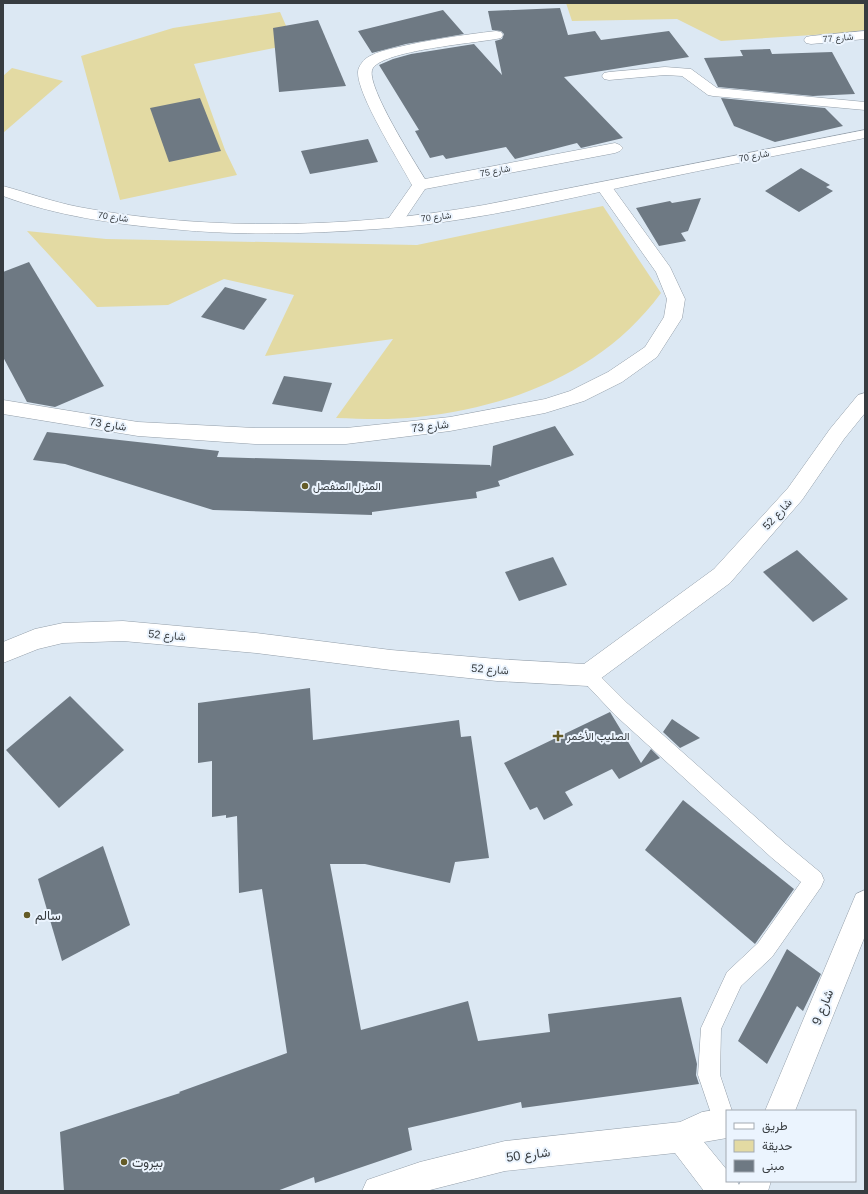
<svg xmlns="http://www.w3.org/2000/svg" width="868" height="1194" viewBox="0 0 868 1194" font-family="Arial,Vazirmatn,sans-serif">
<rect width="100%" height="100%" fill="#dce8f3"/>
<g fill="#e3daa3">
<path d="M566 3H865V30L844 33 721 41 677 19 572 21Z"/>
<path d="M280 12 294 44 194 64 225 150 237 175 120 200 81 56 173 28Z"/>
<path d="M12 68 63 81 3 133V76Z"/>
<path d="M603 206 661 293C604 371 512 407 418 417 391 420 364 419 336 418L393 339 265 356 294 295 224 279 168 305 97 307 27 231 106 239 417 245Z"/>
</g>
<g fill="#6e7983">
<path d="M560 8 568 35 595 31 601 40 669 31 689 57 564 77 623 138 581 148 577 143 515 159 506 147 446 159 443 155 430 158 415 131 419 130 379 65 393 59 411 54 474 44 502 75 495 41 502 39 504 34 501 31 492 30 488 11Z"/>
<path d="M443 10 464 34 406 44 372 53 358 31Z"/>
<path d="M318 20 346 86 279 92 273 28Z"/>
<path d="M770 49 772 54 832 52 855 94 813 96 718 87 704 58 743 56 740 50Z"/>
<path d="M200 98 221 151 169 162 150 108Z"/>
<path d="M721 98 825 108 843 126 775 142 734 126Z"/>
<path d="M368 139 378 162 310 174 301 151Z"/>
<path d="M801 168 830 185 826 187 833 191 799 212 765 191Z"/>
<path d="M701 198 688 231 681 233 686 241 659 246 636 208 670 201 672 203Z"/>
<path d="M29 262 104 386 55 407 27 402 3 357V272Z"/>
<path d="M225 287 267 299 244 330 201 317Z"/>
<path d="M284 376 332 383 322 412 272 404Z"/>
<path d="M555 426 574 455 498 481 500 486 476 492 477 498 372 512V515L213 510 65 464 33 460 47 432 219 451 217 457 490 465 491 467 493 446Z"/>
<path d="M797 550 848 599 813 622 763 572Z"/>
<path d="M553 557 567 585 519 601 505 572Z"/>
<path d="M310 688 313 740 459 720 461 737 471 736 489 858 455 862 450 883 365 864H330L361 1030 468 1001 478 1041 550 1032 548 1014 681 997 697 1064 696 1075 699 1084 522 1108 521 1102 408 1128 412 1150 315 1183 314 1177 277 1191H64L60 1132 180 1093 179 1092 287 1053 262 889 239 893 237 816 226 818V815L212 817V761L198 763V703Z"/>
<path d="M70 696 124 750 59 808 6 750Z"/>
<path d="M610 712 641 763 651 749 660 758 619 779 612 769 565 792 573 805 544 820 537 807 530 810 504 763Z"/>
<path d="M672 719 700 738 680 748 663 732Z"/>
<path d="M683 800 794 889 755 944 645 850Z"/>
<path d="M103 846 130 925 62 961 38 879Z"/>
<path d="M787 949 821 974 803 1011 797 1006 767 1064 738 1041Z"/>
</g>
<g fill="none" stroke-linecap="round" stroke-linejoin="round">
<g stroke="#939ea9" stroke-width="1">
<path id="service" d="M588 667 594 670 627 703 786 844 821 873 824 880 821 887 772 957 741 986 721 1029 720 1075 732 1111H727V1133L725 1134 717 1131 698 1075 701 1028 727 972 758 943 801 882 772 858 615 715 582 680 580 675 582 670Z"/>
</g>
<g stroke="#939ea9" stroke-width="1">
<g id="minor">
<path d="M496 31 501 32 503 35 501 38C480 43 379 50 372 70 367 87 414 161 425 179L615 143 620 145 623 148 620 151 615 153 425 189 400 226 394 227 388 226 386 222 412 185C400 162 357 95 358 72 358 66 365 58 370 56 377 52 386 50 394 48 427 40 462 35 496 31Z"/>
<path d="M865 31V39L811 44 806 43 804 40 806 37 811 36Z"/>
<path d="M665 67 691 69 717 88 865 102V110L713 96 708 95 682 76 665 75 609 80 604 79 602 76 604 73 609 72Z"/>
<path d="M604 182 610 184 670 267 685 299 682 318 657 357 622 382 584 401 545 413 450 431 346 444H255L138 436 3 414V400L138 422 255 428H346L450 417 545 399 570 391 608 372 645 347 664 317 667 299 656 272 596 187 598 184Z"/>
<path d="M865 393V413L844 439 802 500 730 583 596 682 588 686 497 681 391 670 256 653 123 641 63 643 38 649 3 663V642L35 629 63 623 123 621 256 633 391 650 497 659 584 664 714 569 788 488 830 429 858 395Z"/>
<path d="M727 1108 734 1111H727V1138L704 1142 727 1170V1181H737L742 1191H704L675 1153 505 1171 426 1191H362L367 1180 420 1162 505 1141 680 1122 702 1112Z"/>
</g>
</g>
<g stroke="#939ea9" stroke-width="1">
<g id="tertiary">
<path d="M865 130V138C790 153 715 167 641 183 575 197 509 213 443 222 421 226 399 227 377 229 308 234 239 236 171 229 114 224 57 216 3 196V186C29 193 53 202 79 207 208 232 355 228 484 205Z"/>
<path d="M865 890V936L795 1111H765L856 894Z"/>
<path d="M741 1181H771L768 1191H736Z"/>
</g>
</g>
<use href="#service" fill="#fff" fill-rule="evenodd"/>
<use href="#minor" fill="#fff" fill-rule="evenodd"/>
<use href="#tertiary" fill="#fff" fill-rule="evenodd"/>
</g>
<g fill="#645b27" stroke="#ebf4fe" stroke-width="1.5">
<circle cx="305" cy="486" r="4"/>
<path d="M556 730h4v4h4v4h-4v4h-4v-4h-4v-4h4z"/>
<circle cx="27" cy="915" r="4"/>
<circle cx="124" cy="1162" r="4"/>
</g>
<g text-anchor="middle" stroke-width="4" stroke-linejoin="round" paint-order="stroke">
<g font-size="9" fill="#373c40" stroke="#ebf4fe">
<text transform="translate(838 38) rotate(-5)" y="3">شارع 77</text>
<text transform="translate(754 156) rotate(-11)" y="3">شارع 70</text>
<text transform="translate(495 171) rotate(-11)" y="3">شارع 75</text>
<text transform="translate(113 217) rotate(8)" y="3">شارع 70</text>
<text transform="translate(436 217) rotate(-7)" y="3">شارع 70</text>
</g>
<g font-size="11" fill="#373c40" stroke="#ebf4fe">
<text transform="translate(108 424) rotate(9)" y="4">شارع 73</text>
<text transform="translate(430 426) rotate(-7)" y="4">شارع 73</text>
<text transform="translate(777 514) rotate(-48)" y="4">شارع 52</text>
<text transform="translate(167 635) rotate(5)" y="4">شارع 52</text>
<text transform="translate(490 669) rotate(4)" y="4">شارع 52</text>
</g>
<g font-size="11" fill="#373c40" stroke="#ebf4fe" text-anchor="start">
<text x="313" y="490">المنزل المنفصل</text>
<text x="567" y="740">الصليب الأخمر</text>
</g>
<g font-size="13" fill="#373c40" stroke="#ebf4fe" text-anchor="start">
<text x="35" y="920">سالم</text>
<text x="132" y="1167">بيروت</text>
</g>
<g font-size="13" fill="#373c40" stroke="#ebf4fe">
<text transform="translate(822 1007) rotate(-68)" y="5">شارع 9</text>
<text transform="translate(528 1154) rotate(-7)" y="5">شارع 50</text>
</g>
</g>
<rect width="868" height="1194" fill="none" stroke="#373c40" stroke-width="8"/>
<rect x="726" y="1110" width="130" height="72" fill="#ebf4fe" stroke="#a3aab2"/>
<rect x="734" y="1123" width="20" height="6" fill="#ffffff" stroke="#a3aab2"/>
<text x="762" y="1130" font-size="12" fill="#373c40">طريق</text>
<rect x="734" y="1140" width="20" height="12" fill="#e3daa3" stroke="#a3aab2"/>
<text x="762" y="1150" font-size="12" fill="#373c40">حديقة</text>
<rect x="734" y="1160" width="20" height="12" fill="#6e7983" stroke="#a3aab2"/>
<text x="762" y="1170" font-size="12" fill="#373c40">مبنى</text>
</svg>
